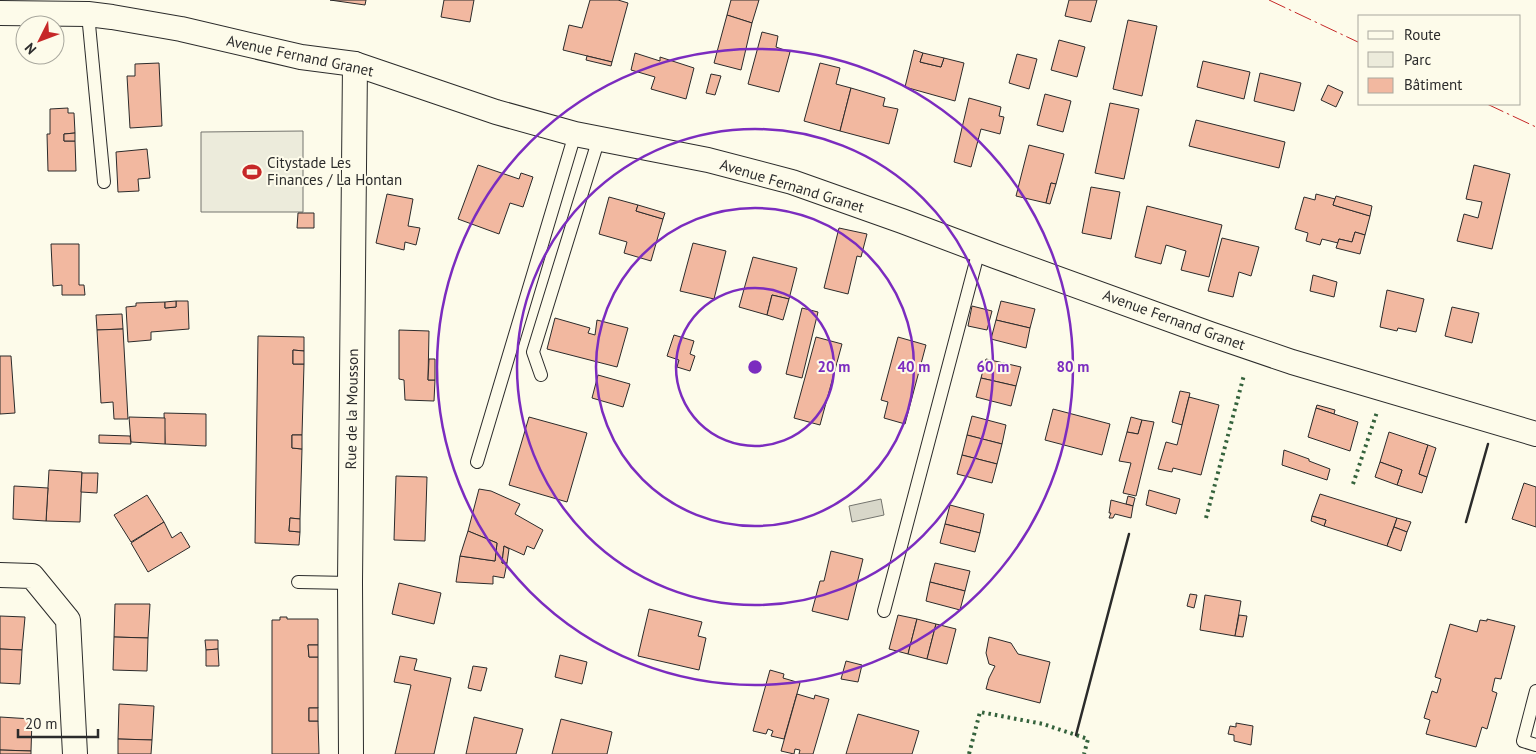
<svg xmlns="http://www.w3.org/2000/svg" width="1536" height="754" viewBox="0 0 1536 754" font-family="'PT Sans',sans-serif">
<rect width="100%" height="100%" fill="#fdfbea"/>
<path fill="#ecebdb" stroke="#74746e" d="M303 131V212H201V132Z"/>
<path fill="#d8d7c9" stroke="#74746e" d="M881 499 884 515 852 522 849 506Z"/>
<g fill="#f2b8a0" stroke="#2b2b2b">
<path d="M330 0H366L365 5Z"/>
<path d="M444 0H474L470 22 441 17Z"/>
<path d="M590 0H618L628 3 612 62 563 50 569 25 582 28Z"/>
<path d="M731 0H759L752 23 727 15Z"/>
<path d="M1069 0H1097L1091 22 1065 16Z"/>
<path d="M727 15 752 23 741 70 714 63Z"/>
<path d="M1128 20 1157 26 1142 96 1113 89Z"/>
<path d="M762 32 778 36 776 47 790 52 779 92 748 84Z"/>
<path d="M1059 40 1085 47 1077 77 1051 70Z"/>
<path d="M914 50 923 53 920 62 941 67 944 58 964 63 955 101 905 87Z"/>
<path d="M635 53 660 61V57L694 68 686 99 651 89 655 77 631 70Z"/>
<path d="M923 53 944 58 941 67 920 62Z"/>
<path d="M1017 54 1037 59 1029 89 1009 83Z"/>
<path d="M587 56 612 62 611 66 586 60Z"/>
<path d="M1203 61 1250 72 1244 99 1197 87Z"/>
<path d="M159 63 162 126 130 128 127 76H135V64Z"/>
<path d="M820 63 840 68 836 84 851 88 840 131 804 121Z"/>
<path d="M1260 73 1301 83 1294 111 1254 101Z"/>
<path d="M711 74 721 76 715 95 706 93Z"/>
<path d="M1328 85 1343 92 1336 107 1321 100Z"/>
<path d="M851 88 885 98 883 106 898 109 889 144 840 131Z"/>
<path d="M1045 94 1071 101 1063 132 1037 125Z"/>
<path d="M969 98 1001 107 999 116 1004 117 1000 134 981 129 971 167 954 162Z"/>
<path d="M1110 103 1139 109 1124 179 1095 173Z"/>
<path d="M68 108V113H74L75 133 64 134V141H75L76 171H48L47 134H50V109Z"/>
<path d="M1196 120 1285 142 1279 168 1189 146Z"/>
<path d="M75 133V141H64V134Z"/>
<path d="M1029 145 1064 154 1056 184 1051 183 1046 203 1016 196Z"/>
<path d="M147 149 150 178 138 179 139 191 118 192 116 152Z"/>
<path d="M478 165 519 179 521 173 533 177 523 207 510 203 499 234 458 219Z"/>
<path d="M1474 165 1510 174 1492 249 1457 241 1464 214 1478 218 1482 202 1466 199Z"/>
<path d="M1051 183 1056 184 1050 204 1046 203Z"/>
<path d="M1091 187 1120 192 1111 239 1082 233Z"/>
<path d="M387 194 413 199 408 226 420 228 416 245 405 242 404 250 376 243Z"/>
<path d="M1316 194 1335 199 1333 205 1370 216 1365 235 1355 232 1352 242 1339 239 1338 243 1322 239 1320 245 1306 241 1308 233 1295 229 1304 197 1315 200Z"/>
<path d="M1336 196 1372 206 1370 216 1333 205Z"/>
<path d="M609 197 638 205 636 211 663 219 651 261 624 253 627 242 599 234Z"/>
<path d="M638 205 665 213 663 219 636 211Z"/>
<path d="M1147 206 1222 225 1209 277 1181 270 1186 251 1166 245 1161 264 1135 257Z"/>
<path d="M298 213H314V228H297Z"/>
<path d="M839 228 867 234 861 257 857 256 848 294 824 288Z"/>
<path d="M1355 232 1365 235 1360 254 1336 248 1339 239 1352 242Z"/>
<path d="M1222 238 1259 247 1251 276 1239 272 1233 297 1208 291Z"/>
<path d="M693 243 726 251 714 299 680 291Z"/>
<path d="M51 244H79V285H84L85 295H62V285L53 286Z"/>
<path d="M753 257 797 268 789 299 772 295 767 315 739 307Z"/>
<path d="M1313 275 1337 282 1334 297 1310 291Z"/>
<path d="M1387 290 1424 299 1416 332 1398 328 1397 331 1380 327Z"/>
<path d="M772 295 789 299 783 320 767 315Z"/>
<path d="M176 301H188L189 329 151 332V340L128 342 126 307 136 306V303L165 302V308L176 307Z"/>
<path d="M176 301V307L165 308V302Z"/>
<path d="M1001 301 1035 309 1030 328 996 320Z"/>
<path d="M972 306 992 311 987 330 968 326Z"/>
<path d="M1452 307 1479 313 1472 343 1445 336Z"/>
<path d="M802 308 818 312 802 378 786 374Z"/>
<path d="M122 314 123 329 97 330 96 315Z"/>
<path d="M555 318 590 328 588 333 595 335 597 320 628 328 617 367 547 349Z"/>
<path d="M996 320 1030 328 1026 348 991 339Z"/>
<path d="M123 329 128 419H114L113 402 101 403 97 330Z"/>
<path d="M399 330 429 331 428 380H435L434 401 405 400 404 380 399 379Z"/>
<path d="M674 335 694 341 690 354 695 356 690 371 677 367 679 360 667 356Z"/>
<path d="M258 336 304 337V351L293 350V364H304L302 435H292V448L302 449 300 519 290 518 289 531 300 532 299 545 255 543Z"/>
<path d="M816 337 842 344 820 425 794 418Z"/>
<path d="M898 337 926 345 905 424 884 418 888 402 881 400Z"/>
<path d="M293 350 304 351V364H293Z"/>
<path d="M0 356H11L15 413 0 414Z"/>
<path d="M429 359H435V380H428Z"/>
<path d="M986 359 1021 367 1016 386 981 378Z"/>
<path d="M598 375 630 384 623 407 592 398Z"/>
<path d="M981 378 1016 386 1011 406 976 397Z"/>
<path d="M1180 391 1190 393 1182 425 1172 422Z"/>
<path d="M1189 397 1219 405 1201 475 1173 468 1172 472 1158 469 1166 442 1177 445Z"/>
<path d="M1317 405 1335 410 1334 414 1316 408Z"/>
<path d="M1316 408 1358 422 1350 451 1308 437Z"/>
<path d="M1053 409 1110 424 1102 455 1045 440Z"/>
<path d="M164 413 206 414V446L165 444Z"/>
<path d="M972 416 1006 425 1002 444 967 435Z"/>
<path d="M129 417 165 418V444L131 442Z"/>
<path d="M529 417 587 433 567 502 509 485Z"/>
<path d="M1131 417 1142 420 1138 434 1127 432Z"/>
<path d="M1142 420 1154 422 1136 496 1123 493 1131 463 1119 461 1127 432 1138 434Z"/>
<path d="M1389 432 1428 445 1419 474 1427 477 1422 493 1397 485 1402 470 1380 462Z"/>
<path d="M99 435 130 436 131 444 99 443Z"/>
<path d="M292 435H302V449L292 448Z"/>
<path d="M967 435 1002 444 997 464 962 455Z"/>
<path d="M1428 445 1436 448 1427 477 1419 474Z"/>
<path d="M1284 450 1309 459V461L1330 469 1327 480 1282 465Z"/>
<path d="M962 455 997 464 992 483 957 474Z"/>
<path d="M1380 462 1402 470 1397 485 1375 477Z"/>
<path d="M49 470 82 472 80 522 46 521Z"/>
<path d="M82 473H98L97 493 81 492Z"/>
<path d="M396 476 427 477 425 541 394 540Z"/>
<path d="M1524 483 1536 487V527L1512 519Z"/>
<path d="M14 486 48 488 46 521 13 519Z"/>
<path d="M479 489 491 491 520 504 515 514 543 530 534 549 527 546 524 555 504 546 502 563H507L504 578 493 576V584L456 582 460 556 495 561 497 543 468 531Z"/>
<path d="M1149 490 1180 499 1176 514 1146 505Z"/>
<path d="M1320 494 1397 518 1387 546 1324 526 1326 520 1312 516Z"/>
<path d="M147 495 164 522 131 542 114 515Z"/>
<path d="M1128 496 1135 498 1133 506 1126 504Z"/>
<path d="M1111 500 1133 506 1131 518 1115 514 1113 518H1109L1111 513H1109Z"/>
<path d="M950 505 984 514 980 533 945 524Z"/>
<path d="M1312 516 1326 520 1324 526 1311 521Z"/>
<path d="M290 518 300 519V532L289 531Z"/>
<path d="M1397 518 1411 522 1407 532 1394 527Z"/>
<path d="M164 522 172 538 181 532 190 547 148 572 131 543Z"/>
<path d="M945 524 980 533 975 552 940 543Z"/>
<path d="M1394 527 1407 532 1401 551 1387 546Z"/>
<path d="M468 531 497 543 495 561 460 556Z"/>
<path d="M504 546 509 549 507 563H502Z"/>
<path d="M831 551 863 559 848 620 812 611 820 581H824Z"/>
<path d="M935 563 970 571 965 591 930 582Z"/>
<path d="M930 582 965 591 960 610 926 601Z"/>
<path d="M399 583 441 593 434 624 392 614Z"/>
<path d="M1190 594 1197 595 1194 608 1187 606Z"/>
<path d="M1205 595 1241 601 1235 636 1200 630Z"/>
<path d="M115 604H150L148 638 114 637Z"/>
<path d="M649 609 702 622 698 636 706 638 699 670 638 656Z"/>
<path d="M898 615 917 619 908 654 889 649Z"/>
<path d="M1239 615 1247 616 1243 637 1235 636Z"/>
<path d="M0 616 25 617 22 650 0 649Z"/>
<path d="M280 617H287V619H318V645H308L309 657H318V708H309V721H318L319 754H272V620H280Z"/>
<path d="M917 619 936 624 927 659 908 654Z"/>
<path d="M1487 619 1515 626 1501 679 1495 678 1492 691 1497 693 1487 729 1482 727 1476 747 1426 734 1430 720 1424 718 1432 691 1437 693 1441 679 1435 677 1450 624 1477 632 1480 620 1487 621Z"/>
<path d="M936 624 956 629 947 664 927 659Z"/>
<path d="M114 637 148 638 147 671 113 670Z"/>
<path d="M989 637 1011 643 1018 654 1050 662 1040 703 986 689 989 678 995 666 989 664 986 653Z"/>
<path d="M205 640H218V649L206 650Z"/>
<path d="M308 645H318V657H309Z"/>
<path d="M0 649 22 650 20 684 0 683Z"/>
<path d="M218 649 219 666H206V650Z"/>
<path d="M560 655 587 662 582 684 555 677Z"/>
<path d="M400 656 417 659 414 670 451 678 434 754H395L411 685 394 682Z"/>
<path d="M846 661 862 665 858 682 841 679Z"/>
<path d="M473 666 487 668 481 691 468 688Z"/>
<path d="M770 670 784 674 783 678 800 683 784 739 771 736 773 731 768 729 766 734 753 731Z"/>
<path d="M797 694 814 699 815 695 829 699 813 754H799L800 750 795 749 794 754 781 751Z"/>
<path d="M119 704 154 706 152 740 118 739Z"/>
<rect x="309" y="708" width="9" height="13"/>
<path d="M858 714 919 731 912 754H846Z"/>
<path d="M0 717 32 719 31 751 0 750Z"/>
<path d="M474 717 523 729 516 754H466Z"/>
<path d="M561 719 612 732 607 754H552Z"/>
<path d="M1236 723 1253 726 1251 745 1234 741V735L1228 734 1230 726 1236 727Z"/>
<path d="M118 739 152 740 151 754H118Z"/>
<path d="M0 750 31 751V754H0Z"/>
</g>
<g fill="none" stroke-linecap="round" stroke-linejoin="round">
<g stroke="#2b2b2b" stroke-width="14">
<g id="service">
<path d="M88 14 104 182"/>
<path d="M541 375 533 352 599 138"/>
<path d="M477 462 575 134"/>
<path d="M298 582 350 583"/>
<path d="M884 611 979 250"/>
<path d="M1536 691 1523 741 1536 745"/>
</g>
</g>
<g stroke="#2b2b2b" stroke-width="26">
<g id="minor">
<path d="M0 13 88 14 112 17 181 29 301 57 355 64 496 112 575 134 708 160 792 182 902 221 995 256 1210 334 1292 362 1536 434"/>
<path d="M0 575 32 576 68 620 75 754"/>
<path d="M351 754 350 583 355 64"/>
</g>
</g>
<use href="#service" stroke="#fdfbea" stroke-width="12"/>
<use href="#minor" stroke="#fdfbea" stroke-width="24"/>
<g stroke="#34623c" stroke-width="4" stroke-dasharray="2.5 4" stroke-linecap="butt">
<path d="M1353 484 1377 412"/>
<path d="M1206 518 1244 375"/>
<path d="M969 754 980 712 1043 724 1088 739 1084 754"/>
</g>
<g stroke="#2b2b2b" stroke-width="2.5">
<path d="M1466 522 1488 444"/>
<path d="M1076 735 1129 534"/>
</g>
<g stroke="#c62828" stroke-width="1" stroke-dasharray="18 4 2.5 4" stroke-linecap="butt">
<path d="M1269 0 1360 43"/>
<path d="M1487 104 1536 127"/>
</g>
</g>
<g fill="none" stroke="#7b2cbf" stroke-width="2.5">
<circle cx="755" cy="367" r="79"/>
<circle cx="755" cy="367" r="159"/>
<circle cx="755" cy="367" r="238"/>
<circle cx="755" cy="367" r="318"/>
</g>
<defs>
<g id="stadium-bare" transform="scale(1.5)"><path d="M0-5a6.5 5 0 1 0 0 10a6.5 5 0 1 0 0-10ZM-3.5-1.8h7v3.6h-7Z" fill="#c62828" stroke="#fdfbea" stroke-width="2.5" paint-order="stroke"/></g>
</defs>
<g fill-rule="evenodd">
<use href="#stadium-bare" x="252" y="172"/>
</g>
<g text-anchor="middle" stroke-width="4" stroke-linejoin="round" paint-order="stroke">
<g font-size="15" fill="#2b2b2b" stroke="#fdfbea">
<text transform="translate(300 56) rotate(12)" y="5">Avenue Fernand Granet</text>
<text transform="translate(792 186) rotate(17)" y="5">Avenue Fernand Granet</text>
<text transform="translate(1174 320) rotate(20)" y="5">Avenue Fernand Granet</text>
<text transform="translate(352 409) rotate(-89)" y="5">Rue de la Mousson</text>
</g>
<g font-size="15" fill="#2b2b2b" stroke="#fdfbea" text-anchor="start">
<text x="267" y="168">Citystade Les<tspan x="267" dy="17">Finances / La Hontan</tspan></text>
</g>
</g>
<circle cx="755" cy="367" r="8" fill="#7b2cbf" stroke="#fdfbea" stroke-width="2.5"/>
<g font-size="15" text-anchor="middle" font-weight="bold" fill="#7b2cbf" stroke="#fdfbea" stroke-width="4" stroke-linejoin="round" paint-order="stroke">
<text x="834" y="372">20 m</text>
<text x="914" y="372">40 m</text>
<text x="993" y="372">60 m</text>
<text x="1073" y="372">80 m</text>
</g>
<rect x="1358" y="15" width="162" height="90" fill="#fdfbea" stroke="#a9a89e"/>
<rect x="1368" y="31" width="25" height="8" fill="#fdfbea" stroke="#a9a89e"/>
<text x="1404" y="40" font-size="15" fill="#2b2b2b">Route</text>
<rect x="1368" y="52" width="25" height="15" fill="#ecebdb" stroke="#a9a89e"/>
<text x="1404" y="65" font-size="15" fill="#2b2b2b">Parc</text>
<rect x="1368" y="78" width="25" height="15" fill="#f2b8a0" stroke="#a9a89e"/>
<text x="1404" y="90" font-size="15" fill="#2b2b2b">Bâtiment</text>
<g transform="translate(40 40) rotate(228)"><circle r="24" fill="#fdfbea" stroke="#a9a89e"/>
<path d="M0-4L9 19L0 12L-9 19Z" fill="#c62828"/>
<text y="-8" font-size="14" font-weight="bold" text-anchor="middle" fill="#2b2b2b">N</text>
</g>
<path d="M18 729v8h80v-8" fill="none" stroke="#2b2b2b" stroke-width="2.5"/>
<text x="25" y="729" font-size="15" fill="#2b2b2b" stroke="#fdfbea" stroke-width="4" paint-order="stroke">20 m</text>
</svg>
